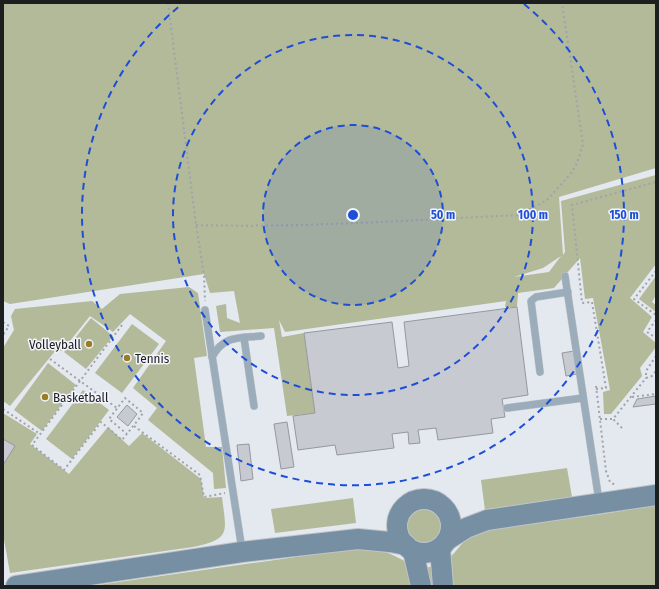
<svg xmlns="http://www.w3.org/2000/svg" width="659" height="589" viewBox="0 0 659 589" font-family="'Fira Sans Condensed',sans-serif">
<rect width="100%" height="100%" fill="#e4e8ef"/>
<g fill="#b2ba99" fill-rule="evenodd">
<path d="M3 3H656V168L559 197 563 255 565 252 561 201 656 175V264L630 298 652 317 643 332 656 343V347L640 368 642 376 611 414H604L603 392 610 390 593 298 585 299 580 258 554 288 518 293 517 307H505L506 301 285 332 279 320 282 337 304 333 315 413 287 416 274 328 220 332 216 306 226 304 227 318 240 323 234 291 210 293 204 274 10 304 3 301ZM561 256 549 272 514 277 543 268Z"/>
<path d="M656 276V295L652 302 656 305V312L639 299Z"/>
<path d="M189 287 198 293 207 356 194 358 206 447H222L226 488 214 489 213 473 148 420 157 408 133 388 166 341 130 314 113 332 90 316 62 351 56 350 10 406 3 401V348L14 330 11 316 15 309 92 301 102 309 120 294Z"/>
<path d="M91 318 113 336 86 369 64 352Z"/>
<path d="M132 324 159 344 122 393 95 373Z"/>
<path d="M48 363 76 385 42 431 14 410Z"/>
<path d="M83 390 109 410 72 459 46 439Z"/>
<path d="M3 413 37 434 30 444 69 474 108 427 129 446 142 433 201 479 204 498 222 497C226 532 232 539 193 547L10 573 3 534Z"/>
<path d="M567 468 572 497 485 510 481 480Z"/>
<path d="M353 498 356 523 275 533 271 509Z"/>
<path d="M656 505V586H91L345 550C358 550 373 547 385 552 404 558 416 573 438 565 451 561 457 547 468 538 471 535 477 533 481 530L603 514Z"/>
<path d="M427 508C439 512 446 519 446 532L432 549C427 549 421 551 417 548 401 541 399 514 418 509 421 508 424 508 427 508Z"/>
</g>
<g fill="#c7cad1" stroke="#95989e">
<path d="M517 307 528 395 502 399 505 417 491 419 493 433 438 440 436 428 418 430 420 443 409 444 408 432 392 434 394 448 337 455 335 445 298 450 293 416 315 413 304 333 392 322 398 368 409 366 404 322Z"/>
<path d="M574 351 577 374 566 376 562 353Z"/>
<path d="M656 396V404L633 407 637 399Z"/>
<path d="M127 405 137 414 128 426 117 417Z"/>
<path d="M287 422 294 467 281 469 274 424Z"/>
<path d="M3 439 15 446 3 465Z"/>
<path d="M249 444 253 479 241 481 237 445Z"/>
</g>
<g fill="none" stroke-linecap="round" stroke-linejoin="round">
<g stroke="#c0c4ca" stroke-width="8">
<g id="lane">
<path d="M565 276 599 501"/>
<path d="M205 310 242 550"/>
<path d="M244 338 254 406"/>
<path d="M212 357C224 335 239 338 261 336"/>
<path d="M540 372 531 301 536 297 568 292"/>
<path d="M507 408 583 398"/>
</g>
</g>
<g stroke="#c0c4ca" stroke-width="22">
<g id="secondary">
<circle cx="424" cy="526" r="27"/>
<path d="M447 540 466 528 487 520 656 495"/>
<path d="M440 548 443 586"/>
<path d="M413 551 421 586"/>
<path d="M16 586 242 552 358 539 390 542 406 545"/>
</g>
</g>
<g stroke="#a0a3a9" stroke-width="2" stroke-dasharray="2 3" stroke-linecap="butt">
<path d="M168 3 196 225 204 274 205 301"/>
<path d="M196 225C304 228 411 220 519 215L547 200 572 172 577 163 583 144 562 3"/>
<path d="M656 271 634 299 656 315"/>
<path d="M656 320 647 332 656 338"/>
<path d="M3 322 9 326 3 335"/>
<path d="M122 325 32 445 64 470 101 422 122 440C129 431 137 422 143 413L125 398 109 419 127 434"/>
<path d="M656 356 646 371V378L652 376 656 371"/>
<path d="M50 359 117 408"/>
<path d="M596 386 606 471 610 482 615 485"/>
<path d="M596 389 606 388 592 302 582 303 572 205 656 182"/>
<path d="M632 397 656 394"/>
<path d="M3 409 40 434"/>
<path d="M600 419H613"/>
<path d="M134 426 200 475 204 497 225 493"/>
<path d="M622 428 613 419 646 378"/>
<path d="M598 586H603"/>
<path d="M651 586 656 585"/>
</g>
<use href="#lane" stroke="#9bacba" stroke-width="7"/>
<use href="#secondary" stroke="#768fa3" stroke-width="20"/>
</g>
<circle cx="353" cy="215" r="90" fill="#1d4ed8" fill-opacity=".12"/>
<g fill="none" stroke="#1d4ed8" stroke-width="2" stroke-dasharray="7 5">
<circle cx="353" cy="215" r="90"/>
<circle cx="353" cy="215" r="180"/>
<path d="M524 4A271 271 0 1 1 182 4"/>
</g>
<g fill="#997c25" stroke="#f2f5fc" stroke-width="1.5">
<circle cx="89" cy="344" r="4"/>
<circle cx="127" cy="358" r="4"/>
<circle cx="45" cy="397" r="4"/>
</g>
<g text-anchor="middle" stroke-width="3" stroke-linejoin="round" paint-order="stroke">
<g font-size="13" fill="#1d1e20" stroke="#f2f5fc" text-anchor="start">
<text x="81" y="349" text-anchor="end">Volleyball</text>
<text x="135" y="363">Tennis</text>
<text x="53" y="402">Basketball</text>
</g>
</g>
<circle cx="353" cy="215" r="6" fill="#1d4ed8" stroke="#f2f5fc" stroke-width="2"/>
<g font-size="12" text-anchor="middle" font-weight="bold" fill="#1d4ed8" stroke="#f2f5fc" stroke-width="3" stroke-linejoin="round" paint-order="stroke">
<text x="443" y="219">50 m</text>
<text x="533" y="219">100 m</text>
<text x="624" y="219">150 m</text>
</g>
<rect width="659" height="589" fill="none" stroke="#1d1e20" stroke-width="8"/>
</svg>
